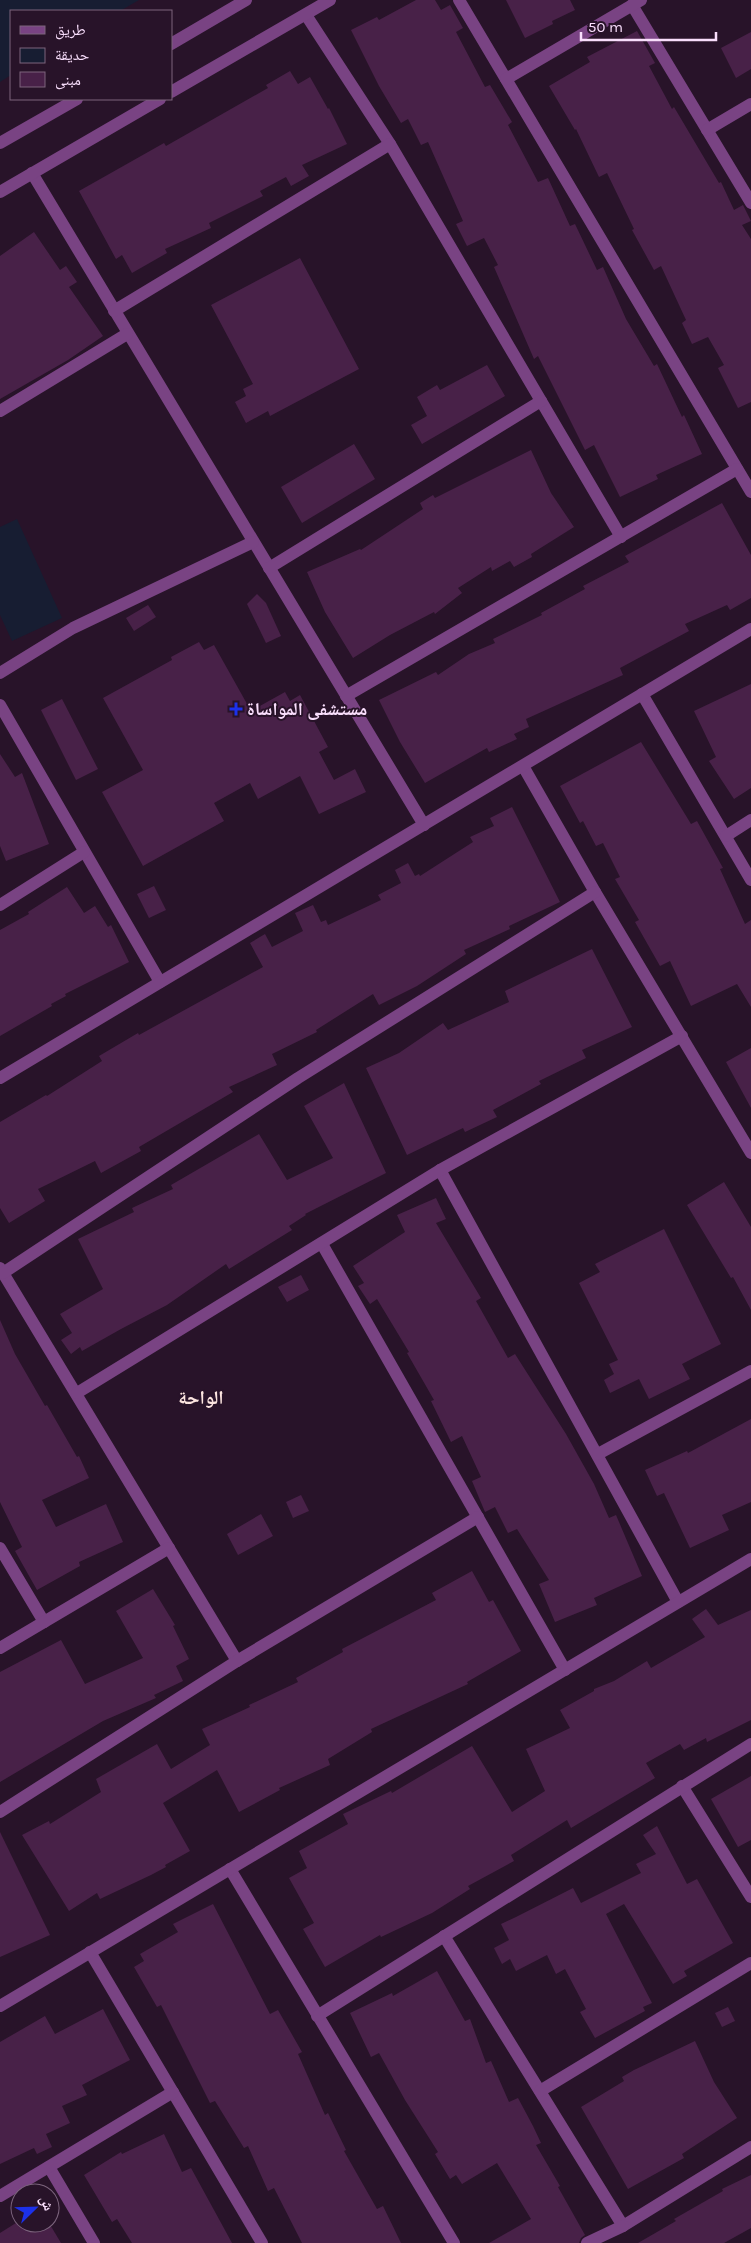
<svg xmlns="http://www.w3.org/2000/svg" width="751" height="2243" viewBox="0 0 751 2243" font-family="Karla,'Noto Naskh Arabic',sans-serif">
<rect width="100%" height="100%" fill="#281329"/>
<g fill="#171d32">
<path d="M0 0H139L120 11H11V75L0 82Z"/>
<path d="M17 519 62 618 12 641 0 615V527Z"/>
</g>
<g fill="#482148">
<path d="M416 0H435L441 10 450 5 463 28 456 32 485 87 490 85 512 122 508 125 538 182 548 178 570 226 575 224 597 270 603 267 626 319 654 366 657 364 682 417 684 415 702 454 656 475 658 479 620 497 594 445 585 450 538 356 534 359 494 267 498 265 484 238 467 246 456 224 463 221 428 142 421 145 408 119 401 123 379 86 351 30 377 17 379 20Z"/>
<path d="M506 0H570L575 10 552 21 553 24 525 38Z"/>
<path d="M637 31 655 63 649 66 672 109 674 107 719 183 721 182 734 210 743 205 751 221 742 225 751 239V402L738 408 718 368 724 365 708 337 692 344 682 323 686 320 661 266 654 270 632 230 634 229 607 173 599 177 576 129 575 130 549 86 590 62 587 57Z"/>
<path d="M751 32V69L736 78 721 48Z"/>
<path d="M290 71 298 84 310 77 328 109 329 108 347 144 302 165 309 176 291 186 286 177 260 191 263 196 209 223 211 228 165 249 167 253 132 273 122 255 116 259 79 191 164 143 166 146 268 88 266 85Z"/>
<path d="M34 232 60 270 66 266 77 282 69 287 103 336 68 360 0 399V256Z"/>
<path d="M300 258 359 369 270 416 268 411 246 423 235 402 246 396 243 389 253 384 211 305Z"/>
<path d="M487 365 505 396 422 444 411 425 427 416 417 397 437 385 440 390Z"/>
<path d="M354 444 375 479 302 523 281 487Z"/>
<path d="M531 450 551 493 574 527 531 554 532 557 514 567 510 561 492 571 491 567 458 588 462 593 435 614 434 612 390 635 353 658 325 612 307 572 360 549 361 550 423 509 420 503 433 495 435 498Z"/>
<path d="M722 503 751 555V598L730 610 727 605 685 624 689 631 620 668 623 675 526 719 529 727 514 734 517 739 489 752 487 748 425 783 400 742 379 700 436 672 438 675 469 654 495 643 493 639 542 615 541 613 585 589 583 586 629 562 625 556Z"/>
<path d="M257 594 266 603 281 636 266 643 247 604Z"/>
<path d="M148 605 156 617 134 631 126 618Z"/>
<path d="M199 642 204 650 214 645 251 711 285 692 290 701 300 695 328 747 319 752 334 780 355 769 366 792 319 814 300 776 258 799 250 783 214 803 224 821 143 866 102 792 143 770 103 698 172 660 171 657Z"/>
<path d="M751 684V788L734 799 709 761 716 757 694 711Z"/>
<path d="M62 699 98 769 76 780 41 710Z"/>
<path d="M641 742 691 824 697 821 723 868 720 869 745 924 751 920V1007L737 984 691 1006 670 961 660 966 635 922 639 920 615 879 620 877 603 843 596 846 583 821 580 823 560 786Z"/>
<path d="M0 754 15 777 22 773 49 844 6 861 0 846Z"/>
<path d="M512 807 560 902 509 926 510 929 464 950 466 954 417 986 379 1005 373 994 316 1030 317 1032 272 1054 277 1065 229 1087 233 1092 139 1147 141 1151 101 1173 95 1161 38 1189 45 1201 9 1223 0 1208V1122L46 1095 47 1096 102 1061 99 1056 138 1033 139 1035 263 967 250 943 265 934 272 947 303 931 295 913 313 905 321 922 326 920 328 925 381 900 378 895 401 883 395 870 408 863 415 876 419 874 420 876 473 842 470 837 494 826 490 818Z"/>
<path d="M154 886 166 910 149 918 137 894Z"/>
<path d="M67 887 84 913 95 906 108 927 111 925 129 962 65 994 66 996 51 1004 52 1006 0 1036V930L29 914 28 912Z"/>
<path d="M592 949 632 1027 582 1050 586 1058 539 1081 541 1084 493 1110 497 1117 465 1132 463 1128 407 1155 366 1068 399 1053 443 1023 448 1030 509 1002 505 991Z"/>
<path d="M751 1048V1108L726 1062Z"/>
<path d="M344 1083 386 1173 305 1214 306 1215 289 1226 292 1230 229 1269 226 1264 167 1305 121 1329 82 1351 80 1347 71 1354 61 1340 72 1333 60 1314 103 1289 78 1239 134 1212 132 1208 173 1189 171 1185 259 1134 287 1180 333 1158 304 1106Z"/>
<path d="M724 1182 751 1227V1310L733 1277 731 1278 687 1205Z"/>
<path d="M436 1198 446 1219 436 1223 481 1298 476 1301 508 1358 515 1354 566 1434 594 1484 609 1518 616 1515 642 1576 594 1598 597 1605 555 1622 539 1584 549 1580 517 1529 508 1533 495 1507 485 1512 472 1481 481 1477 462 1436 451 1442 431 1401 434 1400 407 1353 409 1352 377 1299 370 1304 358 1286 364 1283 353 1266 405 1232 397 1215Z"/>
<path d="M664 1229 721 1344 682 1364 690 1379 649 1399 639 1379 610 1393 604 1380 614 1374 609 1364 618 1360 579 1283 600 1272 595 1264Z"/>
<path d="M301 1275 309 1290 287 1302 278 1287Z"/>
<path d="M0 1320 15 1354 45 1406 47 1405 77 1457 79 1456 89 1478 42 1500 56 1527 106 1504 123 1542 79 1562 80 1566 37 1590 15 1551 22 1547 0 1502Z"/>
<path d="M751 1419V1502L722 1515 729 1530 690 1548 664 1493 657 1496 645 1470 687 1451 688 1453Z"/>
<path d="M301 1495 309 1511 293 1518 286 1502Z"/>
<path d="M261 1514 273 1536 238 1555 227 1534Z"/>
<path d="M472 1571 489 1602 493 1600 521 1651 467 1682 468 1684 371 1729 372 1732 328 1759 330 1765 279 1788 280 1790 239 1812 217 1770 163 1803 190 1851 165 1865 166 1867 151 1875 100 1899 97 1893 69 1911 22 1835 49 1821 50 1824 101 1792 96 1779 157 1744 171 1769 210 1745 202 1729 250 1707 249 1705 298 1682 296 1678 343 1652 342 1649 436 1600 432 1593Z"/>
<path d="M153 1589 175 1625 173 1626 189 1659 176 1666 183 1681 154 1695 156 1698 103 1721 0 1782V1672L61 1640 85 1684 143 1658 116 1611Z"/>
<path d="M706 1609 718 1625 751 1610V1720L707 1742 706 1738 684 1750 680 1744 646 1763 655 1778 571 1828 567 1820 511 1855 514 1861 468 1886 470 1889 432 1913 381 1937 380 1935 325 1967 303 1929 314 1923 289 1878 307 1868 299 1851 348 1824 343 1814 391 1791 392 1793 472 1746 512 1812 545 1791 526 1749 570 1728 560 1710 594 1691V1689L614 1681 647 1661 651 1668 705 1637 692 1619Z"/>
<path d="M751 1776V1840L738 1847 711 1799Z"/>
<path d="M657 1826 687 1884 697 1879 733 1943 684 1971 687 1976 673 1984 624 1904 606 1914 652 2003 643 2007 645 2011 595 2038 580 2012 586 2009 565 1969 556 1974 547 1955 516 1971 510 1959 502 1964 494 1948 509 1940 501 1924 516 1917 573 1888 581 1903 641 1873 636 1864 656 1854 643 1835Z"/>
<path d="M0 1832 50 1935 0 1957Z"/>
<path d="M213 1904 270 2014 278 2010 302 2052 298 2054 325 2115 328 2113 346 2150 344 2151 377 2209 383 2206 401 2243H302L274 2188 268 2191 248 2146 244 2148 215 2101 210 2103 161 2005 157 2007 134 1967 144 1961 140 1954 178 1932 173 1924Z"/>
<path d="M437 1971 465 2021 470 2019 486 2063 491 2061 509 2102 518 2098 533 2126 541 2143 536 2145 560 2186 558 2187 585 2235 581 2238 579 2243H489L531 2219 497 2163 462 2184 456 2175 450 2179 435 2154 438 2152 405 2100 379 2053 371 2057 350 2013 392 1993 393 1996Z"/>
<path d="M728 2007 735 2021 722 2027 715 2013Z"/>
<path d="M103 2009 130 2060 82 2085 87 2095 62 2106 70 2123 46 2134 52 2147 37 2154 34 2148 0 2164V2042L45 2016 55 2034Z"/>
<path d="M695 2041 714 2082 737 2118 682 2154 684 2158 628 2189 581 2107 624 2081 622 2077 634 2070Z"/>
<path d="M164 2134 182 2172 191 2168 232 2243H132L117 2219 112 2222 84 2175 121 2152 122 2154Z"/>
<path d="M751 2175V2228L724 2243H638L676 2221 674 2219 723 2191 722 2189Z"/>
<path d="M16 2223H49L61 2243H0V2233Z"/>
</g>
<g fill="none" stroke-linecap="round" stroke-linejoin="round">
<g stroke="#794383" stroke-width="12">
<path d="M459 0 751 492"/>
<path d="M632 5 751 203"/>
<path d="M306 15 390 144 621 537"/>
<path d="M171 44 246 0"/>
<path d="M506 79 641 0"/>
<path d="M171 92 330 0"/>
<path d="M707 130 751 104"/>
<path d="M0 143 77 99"/>
<path d="M32 173 424 825"/>
<path d="M0 192 160 99"/>
<path d="M114 311 390 144"/>
<path d="M0 411 127 334"/>
<path d="M269 568 541 401"/>
<path d="M0 673 73 628 253 542"/>
<path d="M642 694 751 880"/>
<path d="M346 696 737 469"/>
<path d="M0 705 160 982"/>
<path d="M523 766 595 892 751 1153"/>
<path d="M726 836 751 820"/>
<path d="M0 905 84 852"/>
<path d="M0 1078 751 629"/>
<path d="M440 1170 678 1602"/>
<path d="M322 1244 565 1670"/>
<path d="M0 1268 237 1661"/>
<path d="M3 1273 298 1078 595 892"/>
<path d="M77 1393 440 1170 682 1036"/>
<path d="M598 1454 751 1371"/>
<path d="M0 1548 44 1622"/>
<path d="M0 1648 169 1548"/>
<path d="M682 1786 751 1897"/>
<path d="M0 1812 237 1661 478 1517"/>
<path d="M230 1869 454 2243"/>
<path d="M444 1936 623 2226 751 2147"/>
<path d="M90 1952 262 2243"/>
<path d="M0 2006 751 1559"/>
<path d="M317 2016 751 1744"/>
<path d="M540 2091 751 1963"/>
<path d="M49 2167 94 2243"/>
<path d="M0 2196 173 2092"/>
<path d="M587 2243 623 2226"/>
</g>
</g>
<path fill="#1c31ea" stroke="#281329" stroke-width="2" d="M233.5 701.5h5v5h5v5h-5v5h-5v-5h-5v-5h5z"/>
<g text-anchor="middle" stroke-width="4" stroke-linejoin="round" paint-order="stroke">
<g font-size="18" font-weight="bold" fill="#f9defc" stroke="#281329" text-anchor="start">
<text x="247" y="715">مستشفى المواساة</text>
</g>
<g font-size="19" font-weight="bold" fill="#fce5e0" stroke="#281329">
<text x="201" y="1404">الواحة</text>
</g>
</g>
<rect x="10" y="10" width="162" height="90" fill="#281329" stroke="#7c647d"/>
<rect x="20" y="26" width="25" height="8" fill="#794383" stroke="#7c647d"/>
<text x="55" y="35" font-size="15" fill="#f9defc">طريق</text>
<rect x="20" y="48" width="25" height="15" fill="#171d32" stroke="#7c647d"/>
<text x="55" y="60" font-size="15" fill="#f9defc">حديقة</text>
<rect x="20" y="72" width="25" height="15" fill="#482148" stroke="#7c647d"/>
<text x="55" y="85" font-size="15" fill="#f9defc">مبنى</text>
<g transform="translate(35 2208) rotate(67)"><circle r="24" fill="#281329" stroke="#7c647d"/>
<path d="M0-4L9 19L0 12L-9 19Z" fill="#1c31ea"/>
<text y="-8" font-size="14" font-weight="bold" text-anchor="middle" fill="#f9defc">ش</text>
</g>
<path d="M581 32v8h135v-8" fill="none" stroke="#f9defc" stroke-width="2.5"/>
<text x="588" y="32" font-size="15" fill="#f9defc" stroke="#281329" stroke-width="4" paint-order="stroke">50 m</text>
</svg>
